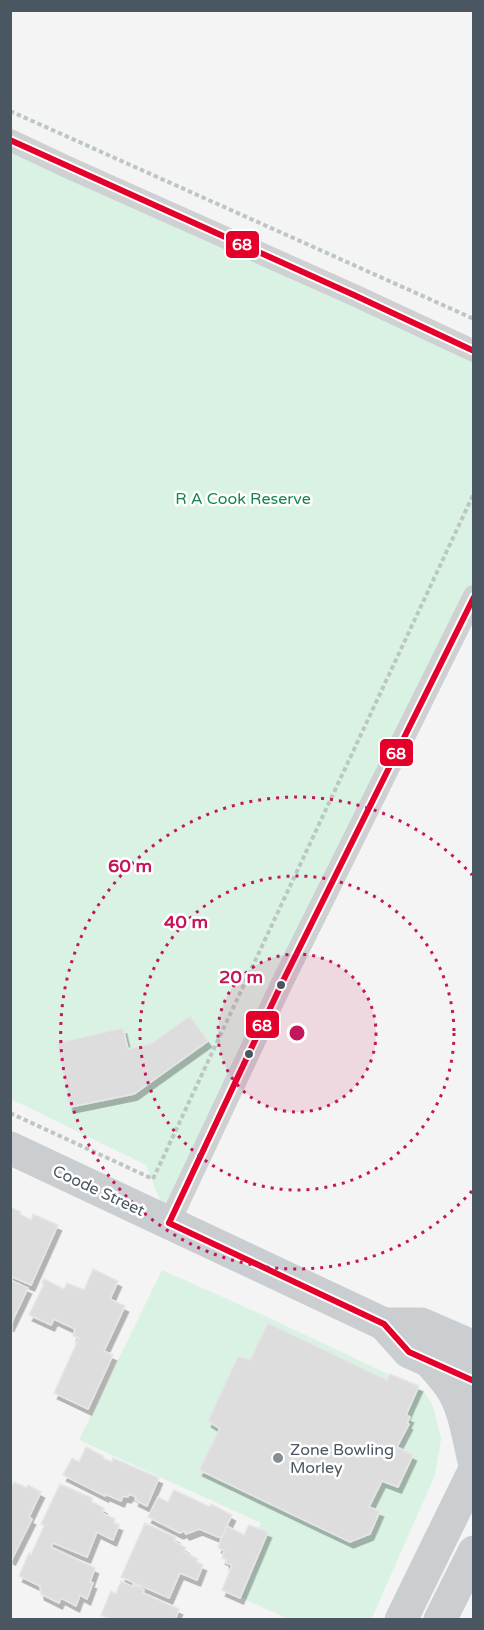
<svg xmlns="http://www.w3.org/2000/svg" width="484" height="1630" viewBox="0 0 484 1630" font-family="'Varela Round',sans-serif">
<defs>
<filter id="shadow"><feDropShadow dx="3.5" dy="6" stdDeviation="0" flood-color="#0004"/></filter>
</defs>
<rect width="100%" height="100%" fill="#f4f4f4"/>
<g fill="#d9f2e3">
<path d="M10 140 473 351V596L169 1223 146 1165 11 1099Z"/>
<path d="M162 1270 263 1315 424 1391 433 1406 441 1439 435 1475 371 1620 288 1619 229 1592 261 1523 79 1440Z"/>
</g>
<g fill="#ddddde" stroke="#e5e6e7" stroke-width="1.5" filter="url(#shadow)">
<path d="M190 1016 208 1041 134 1094 70 1107 57 1043 123 1028 128 1049 150 1044Z"/>
<path d="M10 1207 21 1212 20 1214 31 1220 33 1214 58 1225 31 1285 10 1276Z"/>
<path d="M93 1269 118 1281 110 1299 125 1306 104 1351 113 1355 88 1409 54 1393 79 1338 73 1336 75 1329 54 1319 51 1325 29 1315 44 1284 42 1283 44 1279 64 1289 67 1283 84 1290Z"/>
<path d="M10 1280 28 1288 10 1326Z"/>
<path d="M268 1323 387 1380 390 1374 419 1386 406 1415 410 1417 407 1423 409 1424 397 1447 413 1455 398 1487 382 1481 369 1507 380 1511 370 1534 350 1542 199 1470 218 1432 220 1429 208 1421 238 1356 250 1360Z"/>
<path d="M86 1447 103 1456V1458L112 1462 113 1458 159 1478 147 1506 135 1500 136 1497 129 1494 128 1497 123 1496 121 1501 105 1494V1496L63 1475 72 1458 79 1462Z"/>
<path d="M14 1482 27 1488 28 1485 41 1492 29 1517 32 1519 12 1559 10 1558V1489Z"/>
<path d="M60 1484 92 1498V1502L104 1508 102 1513 115 1519 114 1523 119 1525 113 1540 97 1532 87 1557 53 1543 51 1547 95 1568 90 1582 93 1583 87 1599 80 1595 76 1606 61 1598 59 1603 41 1594 40 1586 19 1576 29 1553 31 1555 40 1535 44 1526 41 1524Z"/>
<path d="M174 1490 210 1507 211 1504 232 1515 221 1538 199 1529 186 1534 184 1531 180 1533 148 1517 158 1497 168 1502Z"/>
<path d="M145 1523 176 1537 174 1541 186 1548 184 1552 198 1559 196 1562 203 1565 197 1580 180 1573 169 1598 121 1577Z"/>
<path d="M249 1525 268 1532 240 1598 222 1590 232 1565 226 1563V1560L222 1558 224 1551 218 1547 227 1526 244 1535Z"/>
<path d="M121 1581 133 1587V1584L136 1585 144 1590 143 1593 179 1609 175 1620H112L101 1615 111 1591 116 1594Z"/>
</g>
<g fill="none" stroke-linecap="round" stroke-linejoin="round">
<g stroke="#bcc7c4" stroke-width="4" stroke-dasharray="4.5 3" stroke-linecap="butt">
<path d="M10 111 474 319"/>
<path d="M10 1113 153 1179 474 493"/>
</g>
<g stroke="#ced0d2" stroke-width="22">
<path d="M10 140 65 166 354 295 474 351"/>
<path d="M169 1223 282 983 474 596"/>
</g>
<g stroke="#caced1" stroke-width="33">
<path d="M10 1148 384 1324 409 1352 474 1381"/>
<path d="M384 1324H421L474 1347"/>
<path d="M431 1363C438 1371 446 1380 452 1389 465 1410 468 1437 474 1461"/>
<path d="M401 1620 474 1471"/>
<path d="M440 1620 474 1552"/>
</g>
<g stroke="#fff" stroke-width="10">
<g id="bus-1">
<path d="M10 140 354 295 474 351"/>
<path d="M169 1223 282 983 474 597"/>
<path d="M169 1223 384 1324 409 1352 474 1381"/>
</g>
</g>
<use href="#bus-1" stroke="#e4002b" stroke-width="6"/>
</g>
<circle cx="297" cy="1033" r="79" fill="#c2185b" fill-opacity=".12"/>
<g fill="none" stroke="#c2185b" stroke-width="3" stroke-dasharray="3 6">
<circle cx="297" cy="1033" r="79"/>
<circle cx="297" cy="1033" r="157"/>
<path d="M472 1191A236 236 0 1 1 472 875"/>
</g>
<g fill="#4a5661" stroke="#fff" stroke-width="2">
<circle cx="281" cy="985" r="5"/>
<circle cx="249" cy="1054" r="5"/>
</g>
<circle fill="#868d94" stroke="#fff" stroke-width="2" cx="278" cy="1458" r="6"/>
<g text-anchor="middle" stroke-width="5" stroke-linejoin="round" paint-order="stroke">
<g font-size="16" fill="#17864f" stroke="#fff">
<text x="243" y="504">R A Cook Reserve</text>
</g>
<g font-size="16" fill="#4a5661" stroke="#fff">
<text transform="translate(99 1190) rotate(25)" y="6">Coode Street</text>
</g>
<g font-size="16" fill="#4a5661" stroke="#fff" text-anchor="start">
<text x="290" y="1455">Zone Bowling<tspan x="290" dy="18">Morley</tspan></text>
</g>
</g>
<circle cx="297" cy="1033" r="9" fill="#c2185b" stroke="#fff" stroke-width="3"/>
<g font-size="18" text-anchor="middle" font-weight="bold" fill="#c2185b" stroke="#fff" stroke-width="5" stroke-linejoin="round" paint-order="stroke">
<text x="130" y="872">60 m</text>
<text x="186" y="928">40 m</text>
<text x="241" y="983">20 m</text>
</g>
<g stroke="#fff" stroke-width="2">
<rect x="225" y="230" width="35" height="29" rx="6" fill="#e4002b"/>
<rect x="379" y="738" width="35" height="29" rx="6" fill="#e4002b"/>
<rect x="245" y="1010" width="35" height="29" rx="6" fill="#e4002b"/>
</g>
<g font-size="16" text-anchor="middle" font-weight="bold" fill="#fff">
<text x="242" y="250">68</text>
<text x="396" y="759">68</text>
<text x="262" y="1031">68</text>
</g>
<rect width="484" height="1630" fill="none" stroke="#4a5661" stroke-width="24"/>
</svg>
